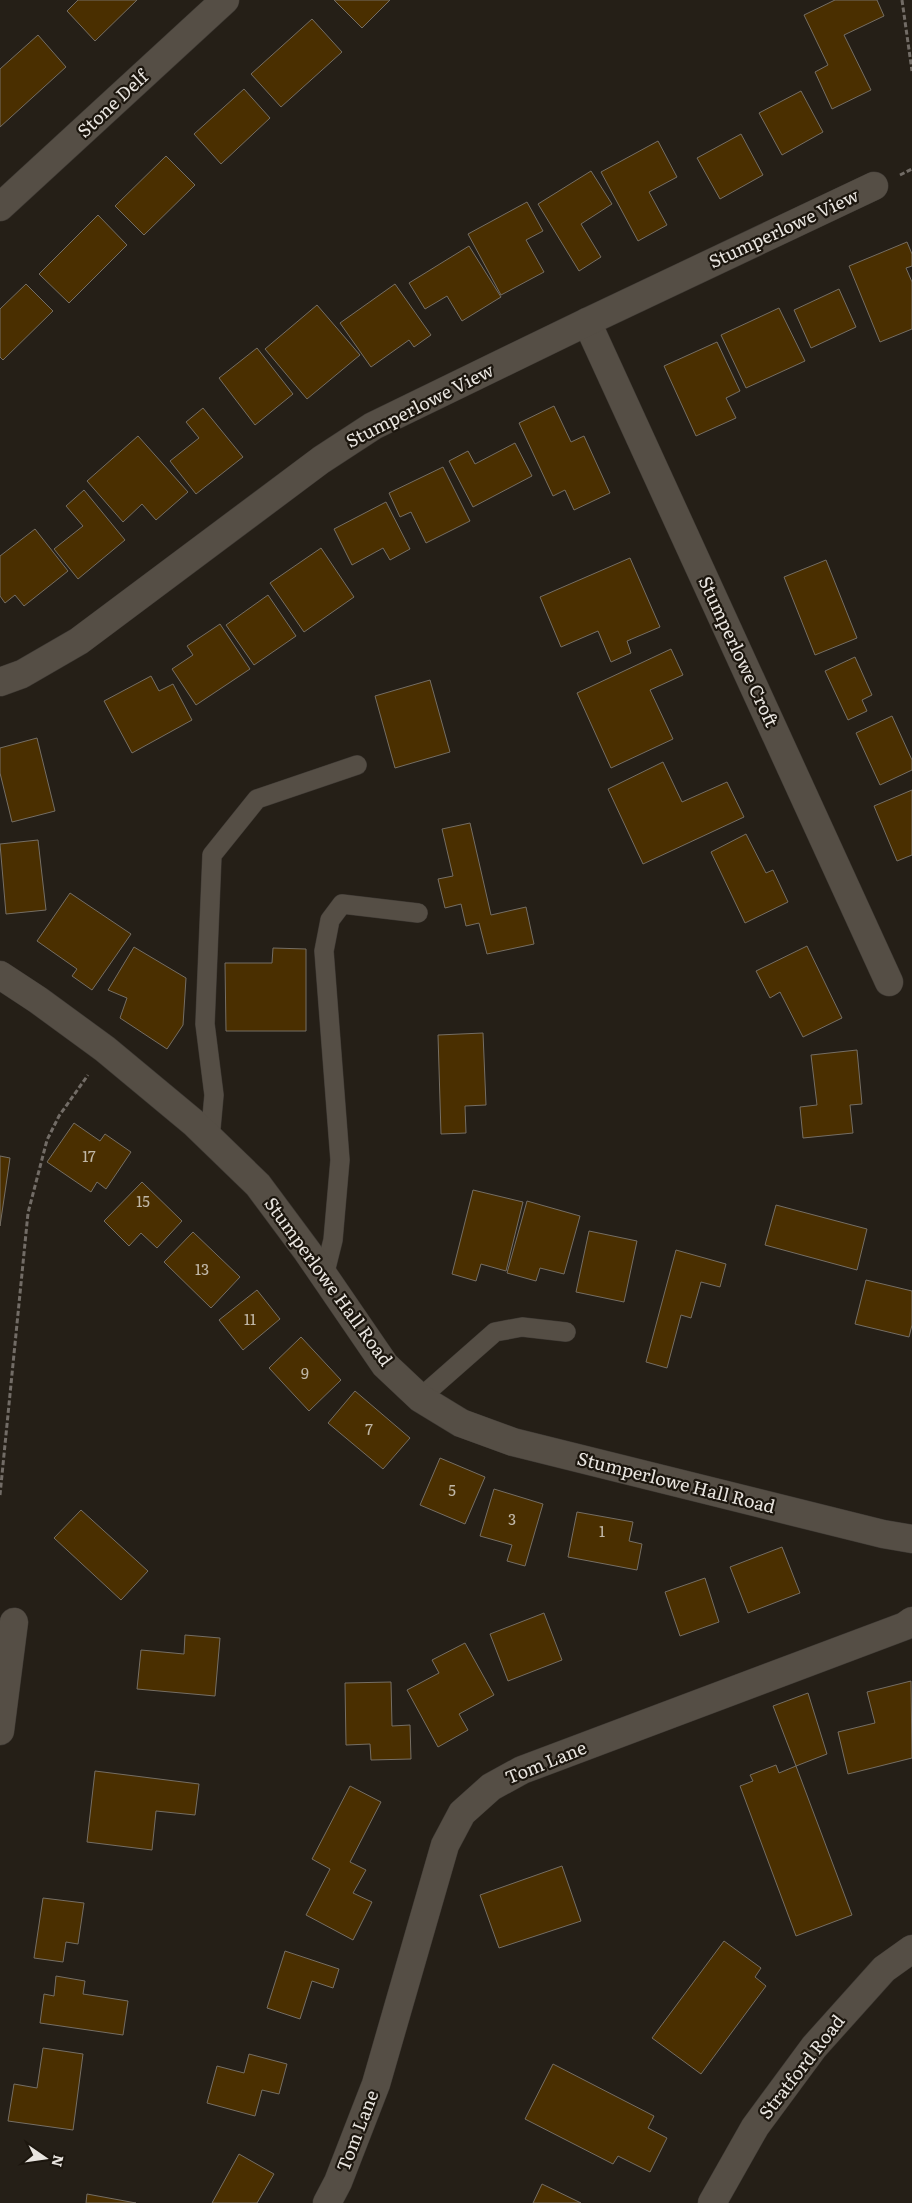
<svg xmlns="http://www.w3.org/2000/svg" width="912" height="2203" viewBox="0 0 912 2203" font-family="Literata,serif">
<rect width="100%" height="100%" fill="#251f17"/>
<g fill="#4a2f00" stroke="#756e64">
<path d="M78 0H137L95 41 67 11Z"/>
<path d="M334 0H390L362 28Z"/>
<path d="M835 0H877L884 16 844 35 871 90 832 109 815 72 828 65 804 15Z"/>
<path d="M312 19 342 52 281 107 251 74Z"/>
<path d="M38 35 66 67 0 127V69Z"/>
<path d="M244 89 270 118 221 164 194 134Z"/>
<path d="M801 91 823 132 782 155 759 113Z"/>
<path d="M741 134 763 175 720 199 697 158Z"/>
<path d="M658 141 677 177 649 192 667 225 638 241 601 172Z"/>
<path d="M166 156 195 185 144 235 115 206Z"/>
<path d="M591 171 612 204 581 224 601 257 579 271 538 204Z"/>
<path d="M527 202 543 231 526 240 544 272 501 295 468 234Z"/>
<path d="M98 215 127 245 69 303 39 274Z"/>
<path d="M907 242 912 254V266L906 268 912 282V329L880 342 849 266Z"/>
<path d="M469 246 501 297 462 321 447 296 425 309 409 283Z"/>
<path d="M26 284 53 311 3 360 0 357V309Z"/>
<path d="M395 284 431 335 414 347 409 340 371 367 340 323Z"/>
<path d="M839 289 856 327 811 348 794 310Z"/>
<path d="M317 305 360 355 307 399 265 349Z"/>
<path d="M779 308 805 361 746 388 721 335Z"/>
<path d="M717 342 740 391 726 398 736 418 696 436 664 366Z"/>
<path d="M257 348 293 394 255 425 219 378Z"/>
<path d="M554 406 571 442 584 436 610 493 574 510 565 490 553 496 519 423Z"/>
<path d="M203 408 243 457 196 494 170 461 199 438 186 422Z"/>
<path d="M138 436 188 492 156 520 142 504 123 522 87 481Z"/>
<path d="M515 443 532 476 473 507 449 461 468 451 475 464Z"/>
<path d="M443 467 470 521 426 543 411 512 400 517 389 493Z"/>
<path d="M84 490 125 540 78 579 54 549 83 526 66 506Z"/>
<path d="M386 502 410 549 390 560 383 548 352 565 334 529Z"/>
<path d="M35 529 68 571 24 606 15 595 5 603 0 596V556Z"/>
<path d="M321 548 354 597 304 632 270 583Z"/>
<path d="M630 558 660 627 627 641 631 653 611 662 598 631 561 647 540 597Z"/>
<path d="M826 560 857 638 815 655 784 577Z"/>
<path d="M268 595 296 636 254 665 226 625Z"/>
<path d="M220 624 250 669 196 705 172 669 193 655 187 646Z"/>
<path d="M671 649 683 675 650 690 673 739 611 768 577 693Z"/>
<path d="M855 657 872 695 862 700 867 711 848 720 825 671Z"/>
<path d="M151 676 159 691 173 684 192 720 132 753 104 701Z"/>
<path d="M430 680 450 752 395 768 375 696Z"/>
<path d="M892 716 912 760V770L880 785 856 733Z"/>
<path d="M37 738 55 811 12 822 0 773V748Z"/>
<path d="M663 762 682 802 727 782 744 817 643 864 608 789Z"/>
<path d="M912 790V855L897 861 874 806Z"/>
<path d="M470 823 491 915 526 907 534 944 487 954 479 923 466 926 461 904 445 908 438 879 453 876 442 829Z"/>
<path d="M746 834 766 873 773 870 788 902 745 923 711 852Z"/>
<path d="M38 840 46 910 6 914 0 844Z"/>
<path d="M70 893 131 934 92 990 72 976 77 969 37 941Z"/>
<path d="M807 946 842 1018 803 1037 780 992 770 998 756 971Z"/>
<path d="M134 947 186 978 183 1025 167 1049 120 1018 127 998 108 990Z"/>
<path d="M273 948 306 949V1031H226L225 963H272Z"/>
<path d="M483 1033 486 1105 465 1106 466 1133 441 1134 438 1035Z"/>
<path d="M857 1050 862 1104 850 1105 853 1133 803 1138 800 1107 817 1105 811 1055Z"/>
<path d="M74 1123 100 1141 105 1134 131 1152 106 1189 97 1182 91 1192 47 1162Z"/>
<path d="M0 1156 10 1158 0 1226Z"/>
<path d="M142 1182 182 1221 157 1248 141 1233 129 1246 104 1221Z"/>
<path d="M473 1190 523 1202 506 1271 481 1264 476 1281 452 1274Z"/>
<path d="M527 1201 580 1216 564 1274 540 1268 536 1281 507 1273Z"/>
<path d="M776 1205 867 1229 857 1270 765 1245Z"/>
<path d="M589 1231 637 1241 624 1302 576 1292Z"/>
<path d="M193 1232 240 1277 211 1308 164 1262Z"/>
<path d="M676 1250 726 1264 720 1287 701 1282 691 1318 681 1315 667 1368 646 1362Z"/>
<path d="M866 1280 912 1291V1325L909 1337 855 1324Z"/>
<path d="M257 1290 280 1319 243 1350 219 1320Z"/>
<path d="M301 1337 341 1380 309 1411 269 1368Z"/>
<path d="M355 1391 410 1438 383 1469 328 1423Z"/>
<path d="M440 1458 485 1477 465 1524 420 1505Z"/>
<path d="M494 1489 543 1504 525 1566 507 1561 512 1545 480 1536Z"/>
<path d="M81 1510 148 1571 121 1600 54 1538Z"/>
<path d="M577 1512 633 1522 629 1541 642 1544 637 1570 568 1557Z"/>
<path d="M782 1547 800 1593 748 1613 730 1567Z"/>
<path d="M705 1578 719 1622 680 1636 665 1592Z"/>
<path d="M544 1613 562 1660 508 1681 490 1634Z"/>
<path d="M185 1635 220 1638 215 1696 137 1689 141 1650 184 1654Z"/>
<path d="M465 1643 494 1695 459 1714 468 1730 438 1747 407 1690 439 1673 432 1660Z"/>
<path d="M911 1681 912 1758 848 1774 838 1732 875 1723 867 1692Z"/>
<path d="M391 1682 392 1726 410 1725 411 1759 371 1760 370 1744 346 1745 345 1683Z"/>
<path d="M808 1693 827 1754 796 1766 773 1706Z"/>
<path d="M776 1765 779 1773 796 1766 852 1915 796 1936 740 1786 753 1781 750 1775Z"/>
<path d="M95 1771 199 1784 195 1815 156 1811 152 1850 87 1842Z"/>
<path d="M350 1786 381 1802 350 1862 366 1870 353 1893 372 1902 353 1940 306 1915 330 1869 312 1859Z"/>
<path d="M562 1866 581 1921 499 1948 480 1895Z"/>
<path d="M43 1898 84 1903 78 1944 66 1942 63 1962 34 1958Z"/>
<path d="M724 1941 761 1968 755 1977 766 1986 701 2074 652 2038Z"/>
<path d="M285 1951 339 1969 333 1988 312 1981 300 2019 267 2008Z"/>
<path d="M56 1976 85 1981 83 1994 128 2001 123 2035 40 2023 44 1994 54 1996Z"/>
<path d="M43 2048 83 2054 73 2130 8 2121 14 2084 37 2088Z"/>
<path d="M249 2054 287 2064 279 2094 262 2090 255 2116 207 2103 217 2066 244 2073Z"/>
<path d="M553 2064 654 2116 648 2128 667 2138 650 2172 618 2156 613 2164 525 2119Z"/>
<path d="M239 2154 274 2174 257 2203H212Z"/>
<path d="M542 2184 581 2203H533Z"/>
<path d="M87 2194 136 2203H86Z"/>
</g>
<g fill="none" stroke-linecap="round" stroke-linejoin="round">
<g stroke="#3e3934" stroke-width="20">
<g id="service">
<path d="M210 1139 214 1095 205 1024 212 855 257 799 357 765"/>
<path d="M324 1276 333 1240 340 1160 324 951 330 920 342 904 418 913"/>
<path d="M420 1398 495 1332 522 1327 566 1332"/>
</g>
</g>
<g stroke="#3e3934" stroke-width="29">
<g id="minor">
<path d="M0 207 225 0"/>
<path d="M587 322 889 982"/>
<path d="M0 682 22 674 79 641 321 460 373 426 587 322 874 186"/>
<path d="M0 975 38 1000 105 1049 194 1123 258 1185 307 1251 385 1365 420 1398 461 1423 513 1442 883 1534 912 1539"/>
<path d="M0 1731 14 1622"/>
<path d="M327 2203 338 2182 376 2084 445 1845 462 1813 491 1787 522 1770 905 1626 912 1621"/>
<path d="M712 2203 755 2127 814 2047 884 1969 912 1949"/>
</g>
</g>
<g stroke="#726c66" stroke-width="3" stroke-dasharray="5 2.5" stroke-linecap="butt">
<path d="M902 0 912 71"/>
<path d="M900 175 912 169"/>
<path d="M0 1495 28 1213 47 1140 59 1116 88 1075"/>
</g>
<use href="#service" stroke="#554e45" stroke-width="19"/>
<use href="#minor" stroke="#554e45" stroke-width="28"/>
</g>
<g text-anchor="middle" stroke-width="4.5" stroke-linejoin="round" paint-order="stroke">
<g font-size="15" fill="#c1b8a8">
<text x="89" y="1162">17</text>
<text x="143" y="1207">15</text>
<text x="202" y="1275">13</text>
<text x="250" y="1325">11</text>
<text x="305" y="1379">9</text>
<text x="369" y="1435">7</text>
<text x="452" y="1496">5</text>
<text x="512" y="1525">3</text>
<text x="602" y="1537">1</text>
</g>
<g font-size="18" fill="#e9e5e0" stroke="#1c160e">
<text transform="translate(113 104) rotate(-43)" y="6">Stone Delf</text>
<text transform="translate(784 229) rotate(-25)" y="6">Stumperlowe View</text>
<text transform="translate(420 406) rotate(-27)" y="6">Stumperlowe View</text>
<text transform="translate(738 652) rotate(65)" y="6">Stumperlowe Croft</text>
<text transform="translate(328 1282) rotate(54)" y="6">Stumperlowe Hall Road</text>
<text transform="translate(676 1483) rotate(14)" y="6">Stumperlowe Hall Road</text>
<text transform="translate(546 1763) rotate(-22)" y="6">Tom Lane</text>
<text transform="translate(802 2067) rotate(-52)" y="6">Stratford Road</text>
<text transform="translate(358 2131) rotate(-69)" y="6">Tom Lane</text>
</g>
</g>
<g transform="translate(45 2158) rotate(103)" stroke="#1c160e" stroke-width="4" paint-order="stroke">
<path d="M0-4L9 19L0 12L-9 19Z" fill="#e9e5e0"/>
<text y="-8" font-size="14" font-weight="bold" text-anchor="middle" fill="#e9e5e0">N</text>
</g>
</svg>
